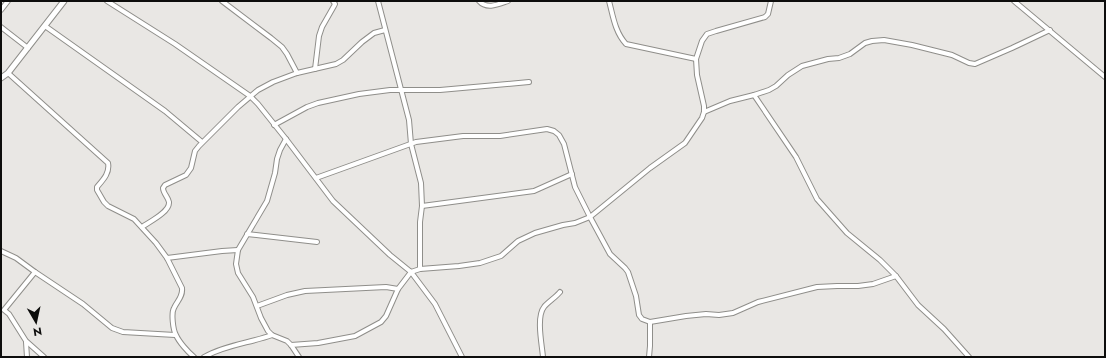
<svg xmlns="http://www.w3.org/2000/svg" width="1106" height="358" viewBox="0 0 1106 358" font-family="Jost,sans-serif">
<rect width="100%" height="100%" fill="#e9e7e4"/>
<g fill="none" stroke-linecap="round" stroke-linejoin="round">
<g stroke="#8f8e8a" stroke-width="6">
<g id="minor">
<path d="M107 1 175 44 250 96 258 104 286 139 333 201 390 255 411 272 420 269 459 266 480 263 501 256 518 241 535 233 563 225 575 223 590 217 650 168 685 143 702 118 704 112V106L697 75 696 59 702 41 707 34 716 31 765 17 768 14 771 1"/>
<path d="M222 1 271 38 282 47 287 54 297 73"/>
<path d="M378 1 409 120 411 144 421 183 422 206 420 222V269"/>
<path d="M479 1C487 10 499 4 508 1"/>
<path d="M609 1C613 16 615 32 626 44L696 59"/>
<path d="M1014 1 1105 77"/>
<path d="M1 10 8 1"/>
<path d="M45 26 165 111 202 142"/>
<path d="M1 27 28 48"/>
<path d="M315 69 319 36 322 27 334 6 335 4 333 1"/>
<path d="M8 73 108 163C110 173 103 180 97 187V190L104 202 108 206 134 219 156 243 167 258 182 288C183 297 177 301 174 308 171 313 173 330 176 335 179 342 188 352 194 357"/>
<path d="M754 95 796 157 817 199 847 233 880 260 896 276 918 305 944 329 969 357"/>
<path d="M704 112 730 101 754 95 769 90 776 86 788 75 802 66 828 59 839 58 850 54 865 43 872 41 884 40 912 45 952 55 969 63 975 64 1012 48 1050 30"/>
<path d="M274 125 307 107 318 103 359 94 390 90H440L529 82"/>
<path d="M286 139 280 150 277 159 275 173 267 201 238 250 236 264 238 273 253 297 261 318 268 331 272 335 287 341 291 345 299 357"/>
<path d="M316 178 416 142 463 136H500L547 129 554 131 559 135 564 144 575 187 590 217 610 254 625 268 628 272 636 296 639 315 642 319 650 322 686 316 706 314 719 315 733 313 758 302 817 287 837 286H858L873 284 896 276"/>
<path d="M422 206 534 191 572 174"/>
<path d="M142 227C149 222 170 212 169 202 168 197 163 193 163 188L165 185 186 175 191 168 195 151 199 146 238 107 258 90 273 82 297 73 336 64 343 60 362 42 374 33 385 30"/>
<path d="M247 234 317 242"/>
<path d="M1 251 16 258 35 272 83 304 112 328 123 332 175 335"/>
<path d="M167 258 222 251 238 250"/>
<path d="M35 272 4 310 9 314 26 341 44 357"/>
<path d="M257 306 287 295 305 291 386 287 398 289"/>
<path d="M26 342 27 357"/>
<path d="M291 345 318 343 355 336 381 322 386 316 398 289 411 272 435 304 462 357"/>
<path d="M204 357C225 345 250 343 272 335"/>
<path d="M543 357C542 345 536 317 544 307 547 303 556 297 560 292"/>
<path d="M649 357 650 346V322"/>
</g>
</g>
<g stroke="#8f8e8a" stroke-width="7">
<path id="tertiary" d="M1 78 8 73 64 1"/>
</g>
<use href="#minor" stroke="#fff" stroke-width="4"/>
<use href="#tertiary" stroke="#fff" stroke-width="5"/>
</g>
<rect width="1106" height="358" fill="none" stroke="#0d0d0c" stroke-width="4"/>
<g transform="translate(36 322) rotate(171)" stroke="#e9e7e4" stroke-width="3" paint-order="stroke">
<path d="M0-3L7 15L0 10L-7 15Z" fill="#0d0d0c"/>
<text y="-6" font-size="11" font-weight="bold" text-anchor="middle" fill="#0d0d0c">N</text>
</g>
</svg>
